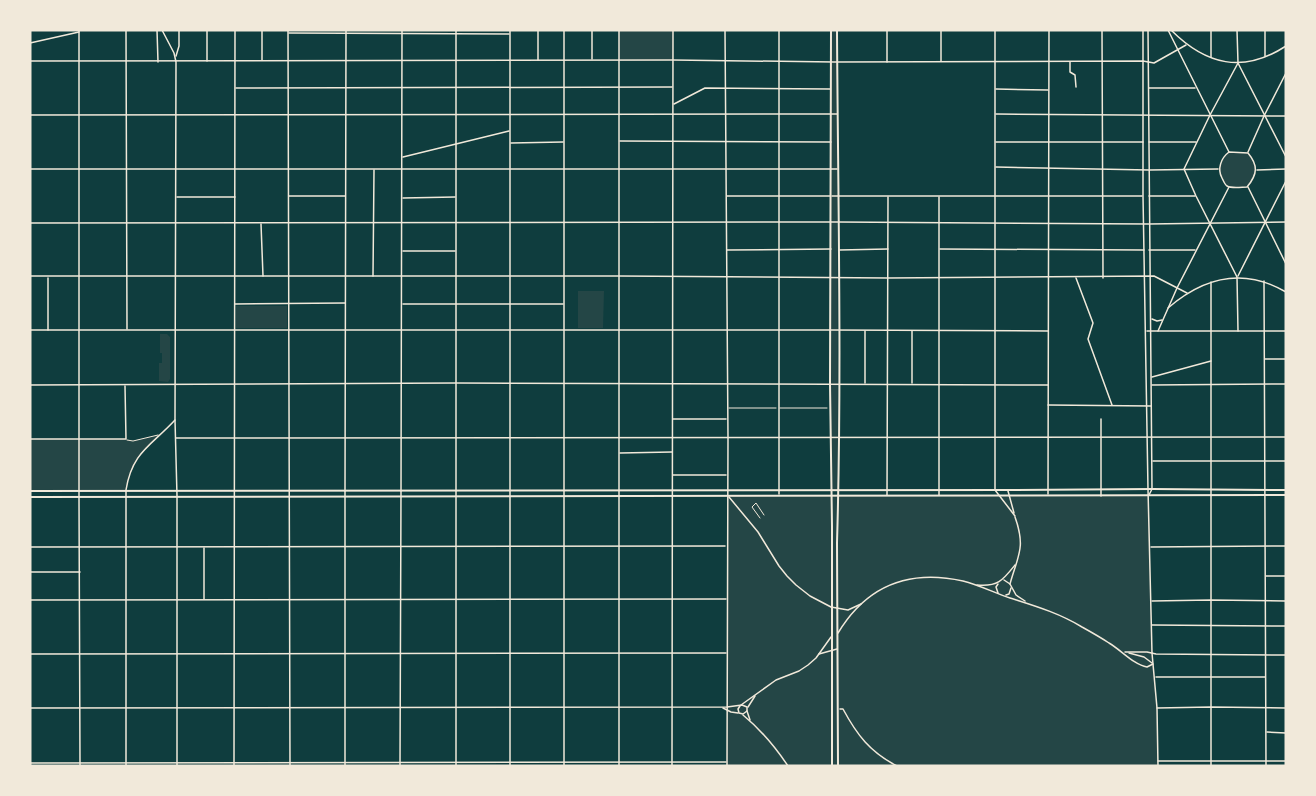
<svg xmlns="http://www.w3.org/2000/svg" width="1316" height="796" viewBox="0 0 1316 796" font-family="'Asap Condensed',sans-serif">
<rect width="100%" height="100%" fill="#0f3d3e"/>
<g fill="#244646">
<path d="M619 30H673V60L619 61Z"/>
<path d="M831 30H837L838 490H831L830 408Z"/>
<path d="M1229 152 1248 153C1258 165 1258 174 1247 187 1242 187 1232 189 1227 186 1225 185 1223 180 1222 178 1217 169 1221 158 1229 152Z"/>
<path d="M578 291H604L603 328H578Z"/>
<rect x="236" y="306" width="51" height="22"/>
<path d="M160 334H167L170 337V379L168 382 159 381V363H162V353H160Z"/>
<path d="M161 434C141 450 130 465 126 490L30 491V439H126L133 441Z"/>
<path d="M727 495H1149L1152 653 1157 708 1158 766H727Z"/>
</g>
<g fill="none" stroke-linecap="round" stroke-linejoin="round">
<g stroke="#f1e9da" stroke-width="1">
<path d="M729 408H776"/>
<path d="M780 408H827"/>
<path d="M127 440 133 441 158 435"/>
<path d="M760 518 752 507 756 503 764 515"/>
</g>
<g stroke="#f1e9da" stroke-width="1.5">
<path d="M79 30V496"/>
<path d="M126 30 127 329"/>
<path d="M157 30 158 62"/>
<path d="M288 30 290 766"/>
<path d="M564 30V766"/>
<path d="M619 30V766"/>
<path d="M725 30 728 437 727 766"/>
<path d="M779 30V494"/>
<path d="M887 30V62"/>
<path d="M941 30V61"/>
<path d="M995 30V490L1015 516"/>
<path d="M1102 30 1103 278"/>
<path d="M1168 30 1229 152"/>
<path d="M1171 30C1206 65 1243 74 1286 46"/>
<path d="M1237 30 1238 63 1286 157"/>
<path d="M1265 30V56"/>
<path d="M289 33 509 34"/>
<path d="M30 43 79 32"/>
<path d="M176 56 179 46V30"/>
<path d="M1211 57V30"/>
<path d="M592 59V30"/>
<path d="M262 60V30"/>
<path d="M538 60V30"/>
<path d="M30 61 673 60 834 62 1143 61 1154 63 1186 45"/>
<path d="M207 61V30"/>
<path d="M1070 62V72L1075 75 1076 87"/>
<path d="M1238 63 1210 115 1184 169 1196 196 1237 277 1238 331"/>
<path d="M236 88 672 87"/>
<path d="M1149 88H1195"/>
<path d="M996 89 1048 90"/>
<path d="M674 104 705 88 830 89"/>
<path d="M996 114 1286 116"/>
<path d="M30 115 837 114"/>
<path d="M620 141 831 142"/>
<path d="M996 142H1143"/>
<path d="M1149 142H1196"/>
<path d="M511 143 563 142"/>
<path d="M1229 152 1248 153C1258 165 1258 174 1247 187 1242 187 1232 189 1227 186 1225 185 1223 180 1222 178 1217 169 1221 158 1229 152Z"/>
<path d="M1248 152 1264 116 1286 73"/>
<path d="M403 157 509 131"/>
<path d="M996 167 1149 170 1218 169"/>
<path d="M30 169H837"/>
<path d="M1257 170 1286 169"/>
<path d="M1248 187 1286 264"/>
<path d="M289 196H345"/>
<path d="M727 196H830"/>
<path d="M1149 196H1195"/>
<path d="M177 197H235"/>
<path d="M939 197V495"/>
<path d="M403 198 455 197"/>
<path d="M30 223 838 222 1149 224 1286 222"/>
<path d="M261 224 263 276"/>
<path d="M940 249 1144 250"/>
<path d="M727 250 831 249"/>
<path d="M839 250 888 249"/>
<path d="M1149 250H1195"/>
<path d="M403 251H455"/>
<path d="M30 276H619L888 278 1154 276 1187 293"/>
<path d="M373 276 374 170"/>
<path d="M1238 276 1286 181"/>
<path d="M1076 278 1093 323 1088 339 1112 405"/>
<path d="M1264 281 1266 766"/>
<path d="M235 304 345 303"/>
<path d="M403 304H563"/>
<path d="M1168 308C1204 277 1243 267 1286 292"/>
<path d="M1152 319 1157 321 1162 320"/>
<path d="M30 330H830L1048 331"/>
<path d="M48 330V278"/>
<path d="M912 331V383"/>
<path d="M1147 331H1286"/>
<path d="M1158 331 1177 288 1229 187"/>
<path d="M1265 359H1286"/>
<path d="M1152 377 1211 361"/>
<path d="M865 383V331"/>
<path d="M30 385 456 383 1048 385"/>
<path d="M1152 385 1286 384"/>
<path d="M1048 405 1151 406"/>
<path d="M673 419H726"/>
<path d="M176 438 1286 437"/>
<path d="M30 439H126L125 386"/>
<path d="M620 453 672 452"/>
<path d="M1153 461H1286"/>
<path d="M673 475H726"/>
<path d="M345 491 346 30"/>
<path d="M401 491 402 30"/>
<path d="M1008 491 1014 513"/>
<path d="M1048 494 1049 30"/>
<path d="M887 495 888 197"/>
<path d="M1101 496V419"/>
<path d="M177 497V766"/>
<path d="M729 497 758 532 779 566 787 576 796 585 810 596 831 607 848 610 861 604"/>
<path d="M30 547 725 546"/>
<path d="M1151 547 1286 546"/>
<path d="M30 572H80"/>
<path d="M1266 576H1286"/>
<path d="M1004 580 1010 584 1016 595 1025 601"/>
<path d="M998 584 996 587 998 593"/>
<path d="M1010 584C1018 555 1026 548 1015 517"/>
<path d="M977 585C998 587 1003 580 1015 565"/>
<path d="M1006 595 1009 594 1011 588"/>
<path d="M204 599V548"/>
<path d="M30 600 726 599"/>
<path d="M1152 601 1211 600 1286 601"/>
<path d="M1152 625 1286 626"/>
<path d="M838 633C867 585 909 569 963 581 979 585 995 593 1010 598 1035 606 1059 613 1082 627 1091 632 1100 637 1109 643 1121 650 1134 665 1147 667L1153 664"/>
<path d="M1125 652H1147L1156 654 1286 655"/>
<path d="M1129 653 1144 657 1152 663"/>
<path d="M30 654 726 653"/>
<path d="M819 654 837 649"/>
<path d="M1156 677H1265"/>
<path d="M741 705 776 680 799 671 808 665 816 658 831 637"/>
<path d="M748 707 755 696"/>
<path d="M30 708 727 707 742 705 747 707V711L743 714 739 713 738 709 740 706"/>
<path d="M723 708 731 712 738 713"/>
<path d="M1157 708 1211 707 1286 708"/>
<path d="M840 709H843C857 735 870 752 897 766"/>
<path d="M747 711 750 720"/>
<path d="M743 715C760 729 776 748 788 766"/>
<path d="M1267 732 1286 733"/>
<path d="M1158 761H1286"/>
<path d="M30 763 726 762"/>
<path d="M234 766 235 30"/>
<path d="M456 766V30"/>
<path d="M510 766V30"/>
<path d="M672 766 673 30"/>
<path d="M1211 766V282"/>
</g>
<path stroke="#f1e9da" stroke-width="1.5" d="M832 196H1142"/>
<g stroke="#f1e9da" stroke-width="1.5">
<path d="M162 30 174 53 176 62 175 420 177 496"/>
<path d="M1143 30V196L1148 489 1152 653 1157 708 1158 766"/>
<path d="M1148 30 1152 489 1149 495"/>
<path d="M79 497 80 766"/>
<path d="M126 766V490C132 452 151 446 175 420"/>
<path d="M345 766V491"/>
<path d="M400 766 401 491"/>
</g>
<g stroke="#f1e9da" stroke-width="2">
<path d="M831 30 830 384 832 526V766"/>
<path d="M837 30C838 201 842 372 837 543L838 766"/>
<path d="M30 491 1007 490 1152 489 1286 490"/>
<path d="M30 497 1286 495"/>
</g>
</g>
<rect width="1316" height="796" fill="none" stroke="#f1e9da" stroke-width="63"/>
</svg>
